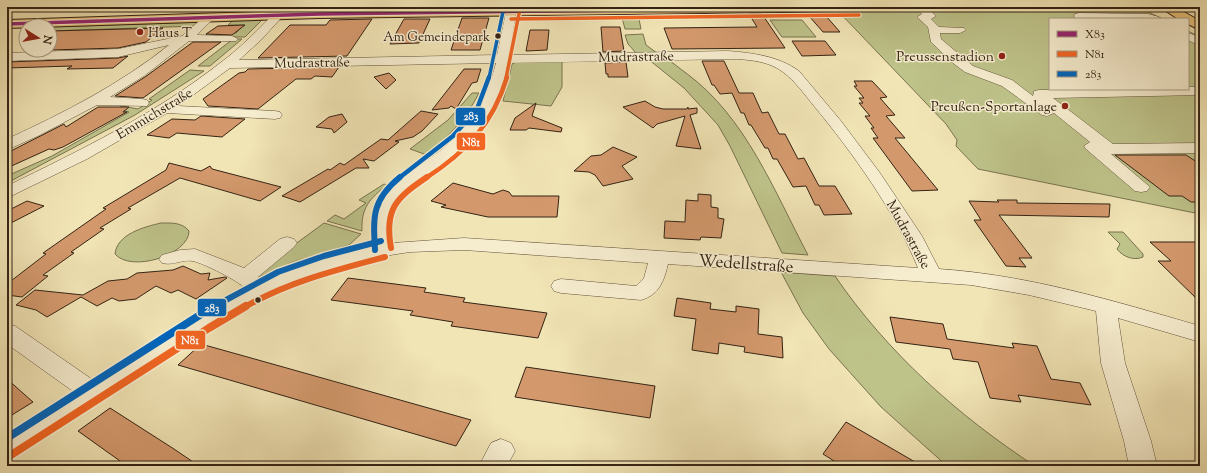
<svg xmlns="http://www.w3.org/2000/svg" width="1207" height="473" viewBox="0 0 1207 473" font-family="'Sorts Mill Goudy',serif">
<rect width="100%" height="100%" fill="#f1e4b5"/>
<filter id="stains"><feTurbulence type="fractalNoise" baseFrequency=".005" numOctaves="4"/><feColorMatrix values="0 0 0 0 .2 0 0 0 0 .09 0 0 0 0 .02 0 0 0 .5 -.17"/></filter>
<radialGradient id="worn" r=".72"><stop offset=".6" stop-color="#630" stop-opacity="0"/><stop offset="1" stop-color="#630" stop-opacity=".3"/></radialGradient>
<g fill="#bec38a" stroke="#79734f">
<path d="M497 7 496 10 295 13 298 10Z"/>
<path d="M1133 8 1144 10 1163 19H1050V89H1188V31L1200 37V214L978 169 956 146 957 140 946 124 838 11Z"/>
<path d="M621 14H638L641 29H625Z"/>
<path d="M262 20 245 37H208L206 34 236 33 244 25H228L232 21Z"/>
<path d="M770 20H802L816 37H782Z"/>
<path d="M201 22 197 26 50 31V27Z"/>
<path d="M643 34 646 45 657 53H636L628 44 625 35Z"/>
<path d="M233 39H242L210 66H198Z"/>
<path d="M648 59C653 59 661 57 666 59 673 62 680 69 686 73 746 117 774 191 808 255L782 253 730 146 718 125 684 88Z"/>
<path d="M562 60V87L551 106 503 101 512 64 519 61Z"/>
<path d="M190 70 204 71 135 115 7 183V176L52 156 129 112 116 109 122 106 138 109 152 100 149 99Z"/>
<path d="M472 93H479C466 119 448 137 427 155L410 149 448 120Z"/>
<path d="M384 184 387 185C369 199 361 208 362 231L327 221 335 215 344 219 366 203 359 200Z"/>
<path d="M161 223C171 223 182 222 189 231 189 255 131 273 115 254 117 234 144 227 161 223Z"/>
<path d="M324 223 361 234 349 245 293 262 257 278 256 273Z"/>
<path d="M1108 232H1123L1143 254V257C1134 261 1123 257 1117 249L1120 244Z"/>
<path d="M781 272 835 276C887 352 957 415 1035 466H947L881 407 829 349 803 313Z"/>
</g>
<g fill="#d3996d" stroke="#342314">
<path d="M749 14H762L785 48 672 49 664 28 757 27Z"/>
<path d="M809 16H826L840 32H823Z"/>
<path d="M462 18H489L480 50H451Z"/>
<path d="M372 19 347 56 258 58 290 25H326L330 20Z"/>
<path d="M404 19H430L419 43 390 44Z"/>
<path d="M245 25 232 35 206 34 218 26Z"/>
<path d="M601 27H620L624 51 603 52Z"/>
<path d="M163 28 146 42 118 48 50 50 51 31Z"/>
<path d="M530 30H549L547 50 526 51Z"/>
<path d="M792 41H825L836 55 802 56Z"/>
<path d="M193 42H221L143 98 115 96 145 77Z"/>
<path d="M128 56 113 68 67 69 72 66 7 68V62L118 58Z"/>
<path d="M702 61H724L739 93H753L762 113 768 112 779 134H785L798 159 804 158 819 186H835L852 214 824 215 819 205H815L806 186 793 187 777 159H773L768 148H765L751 125H749L744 113H741L732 93 720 94 714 85H712Z"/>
<path d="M626 62 628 77H608V74H606L605 63Z"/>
<path d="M339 67 332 77 315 76 311 79H296L258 109 208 106 203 99 239 73 245 72 248 69Z"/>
<path d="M464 69H481L477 82 472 83 456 109 451 106 449 108 432 110Z"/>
<path d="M389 73 396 80 386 89 374 77Z"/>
<path d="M854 81H872L887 97 880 98 895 115 886 116 905 138H895L938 190 912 191 873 138H878L871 128H874L865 116H870L859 103H863L859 98H864L854 86H857Z"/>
<path d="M645 101 655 107 663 109H687L688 107V109L697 108V113L690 115 701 149 676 146 685 116 657 124 653 128 623 107Z"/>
<path d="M536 103 532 116 562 128 561 132 529 128 526 130H510L515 118Z"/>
<path d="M98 107H129L123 112H127L63 147 54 150 49 149 7 168V153L64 124 66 127Z"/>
<path d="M421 111 438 114 422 131 413 137 395 141 399 142 374 161 363 159 369 168H356L300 202 282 196 328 169 330 170 340 163 344 165 381 139 388 140Z"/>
<path d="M342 114 347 122 334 133 332 129 316 127 329 117Z"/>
<path d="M201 116 245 119 222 137 177 133 169 138 147 135 172 119 195 120Z"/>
<path d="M613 147 637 157 622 166 633 179 603 186 595 175 589 172 574 171 591 156 601 155Z"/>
<path d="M1115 155H1186L1200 164V202H1191L1182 196H1169Z"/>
<path d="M169 163 201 171 210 166 212 169 281 187 260 201 180 178 128 208 131 209 100 228 104 229 71 252 74 253 43 275 48 276 22 297 7 295V284L46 254 43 253 106 209 103 208 166 170Z"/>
<path d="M453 183 493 194 503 190 509 192 512 196H559L557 217H488L441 207 446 205 431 201Z"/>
<path d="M698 194 711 195V207L718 208V218L724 219 721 238 701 237 700 240 664 238 665 221 685 222 686 200 698 201Z"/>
<path d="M997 200H1017V203L1110 204 1109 217 999 215 1032 258H1019L1026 267 1006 266 974 220H981L969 201 999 202Z"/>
<path d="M27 201 44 206 7 225V211Z"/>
<path d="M1150 242H1200V302L1158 261H1171Z"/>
<path d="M183 266 201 274 210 273 208 280 225 277 227 278 196 299 178 290 171 293 156 286 136 299 119 301 112 298 97 306 81 297 47 317 36 310 16 305 35 290 83 295 108 281 127 279 137 273 173 270Z"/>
<path d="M348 278 426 288 424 292 465 298 463 302 547 313 538 338 451 326 453 322 410 315 413 311 331 300Z"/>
<path d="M677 298 711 303 710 309 736 312V306L759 309 758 334 782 337 783 358 744 352 745 347 719 343 718 354 692 350 696 319 674 316Z"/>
<path d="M890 317 943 324 947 339 1014 348 1012 343 1037 346 1051 379 1080 383 1091 405 1018 395 1021 402 990 398 978 362 953 359 950 349 896 342Z"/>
<path d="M201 344 276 365 471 420 456 446 178 365Z"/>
<path d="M526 367 655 386 650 418 515 397Z"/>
<path d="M7 379 33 402 7 418Z"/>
<path d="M110 408 174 449 199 466H127L78 431Z"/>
<path d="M846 422 922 466H842L823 454Z"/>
</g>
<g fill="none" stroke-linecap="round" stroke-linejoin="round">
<g stroke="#63533c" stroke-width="1">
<g id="minor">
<path d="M280 7H291L261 40 239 60 497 55 507 7H517L509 55 728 51C753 53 778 56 799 71L841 121 880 173 922 236 939 269C1029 275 1114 301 1200 326V342L1118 318 1125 363 1151 441 1157 466H1129L1124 441 1101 363 1096 311 1029 295 971 285 668 264C664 281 659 295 641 300L561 293 554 291 551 286 554 281 561 279 636 286 644 278 648 263 464 250 410 252 384 256 341 266 291 284 238 311 17 456 7 459V434L74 392 7 344V324L15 326 93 380 194 317 246 289C237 280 205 264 193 261 182 259 173 266 162 263L159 259 162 255 180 250 195 249 244 268 280 239 287 237 294 239 297 243 294 247 258 277 262 281 326 257 373 246C371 235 369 223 373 213 382 187 410 173 430 158 445 148 459 135 470 121 484 104 490 84 496 63L230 68 178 106 275 111 280 112 282 115 280 118 275 119 167 113 87 159 7 198V186C81 150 155 114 220 63 242 47 261 27 280 7ZM737 59C753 60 770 62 783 72 795 81 805 95 814 106 852 152 896 213 918 268L464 238 392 243 390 219 395 204 407 191 459 151 480 129 497 101 508 63Z"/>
<path d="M916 7H927L936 16 931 19 939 27 964 28 966 30 960 33H940L941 39 973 66 1012 80 1033 96 1034 91 1039 90 1188 89V87H1200V95L1053 98 1113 144 1200 143V153L1111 154 1150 187 1147 191 1141 192 1135 191 1086 149 1084 146 1090 142 1054 113 1047 116 1042 115 1002 86 965 72 953 63 931 42 928 27 917 17 922 14Z"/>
<path d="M1079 13 1148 14 1159 17 1160 19 1075 18 1074 16 1075 14Z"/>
<path d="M210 14 215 17 197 35 232 36 238 39 236 41H189L144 76 110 97 142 99 147 100 149 103 147 106 97 105 40 135 7 150V139C64 113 120 84 169 45L118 57 7 61V53L118 49 182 36 206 15Z"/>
<path d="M1188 33 1200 37V46L1188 40Z"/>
<path d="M501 439 511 443 515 451 507 466H479L491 443Z"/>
</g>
</g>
<g stroke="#342314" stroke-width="2">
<g id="major">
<path d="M577 7H865L859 11 320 18 7 28V20L320 10Z"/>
<path d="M1160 7H1175L1200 21V30L1188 24V19H1178Z"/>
</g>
</g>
<use href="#minor" fill="#f6edcf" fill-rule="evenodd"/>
<use href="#major" fill="#e8c27a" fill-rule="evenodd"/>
<g stroke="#f6edcf" stroke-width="5.5">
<path id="bus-1" d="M7 24 320 14 859 7"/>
</g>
<g stroke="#f6edcf" stroke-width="5.5">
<g id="bus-2-far3">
<path d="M511 19 859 15"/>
<path d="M506 78 520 9"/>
</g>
</g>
<g stroke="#f6edcf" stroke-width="7">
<path id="bus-2-far2" d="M426 178C466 152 493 124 507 77"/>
</g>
<g stroke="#f6edcf" stroke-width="9">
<g id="bus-2-far1">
<path d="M391 248C384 209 396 198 427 177"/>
<path d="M245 307C288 282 336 270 385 257"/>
</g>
</g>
<g stroke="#f6edcf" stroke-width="11">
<path id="bus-2" d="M11 455 209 328 246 306"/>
</g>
<g stroke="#f6edcf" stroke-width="5.5">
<path id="bus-3-far3" d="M489 78 504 7"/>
</g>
<g stroke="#f6edcf" stroke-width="7">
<path id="bus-3-far2" d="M399 178 453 136 477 109 489 77"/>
</g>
<g stroke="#f6edcf" stroke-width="9">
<g id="bus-3-far1">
<path d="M375 250C373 216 372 200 400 177"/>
<path d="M213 307 278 272 324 256 381 241"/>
</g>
</g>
<g stroke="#f6edcf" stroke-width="11">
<path id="bus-3" d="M7 438 214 306"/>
</g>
<use href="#bus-1" stroke="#95276e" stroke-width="3.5"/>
<use href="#bus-2-far3" stroke="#f26522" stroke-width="3.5"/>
<use href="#bus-2-far2" stroke="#f26522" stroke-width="4.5"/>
<use href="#bus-2-far1" stroke="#f26522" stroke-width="6"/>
<use href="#bus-2" stroke="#f26522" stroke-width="8"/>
<use href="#bus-3-far3" stroke="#0065bd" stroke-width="3.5"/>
<use href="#bus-3-far2" stroke="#0065bd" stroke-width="4.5"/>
<use href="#bus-3-far1" stroke="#0065bd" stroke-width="6"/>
<use href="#bus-3" stroke="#0065bd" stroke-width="8"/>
</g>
<g fill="#8f2418" stroke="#f6edcf" stroke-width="1.5">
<circle cx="140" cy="32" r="4"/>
<circle cx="1002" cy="56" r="4"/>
<circle cx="1065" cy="106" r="4"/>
</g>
<g fill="#342314" stroke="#f6edcf" stroke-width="1.5">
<circle cx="498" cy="36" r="3.5"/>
<circle cx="258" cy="300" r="3.5"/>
</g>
<g text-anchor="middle" stroke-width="3" stroke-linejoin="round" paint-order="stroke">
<g font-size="13" fill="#342314" stroke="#f6edcf" text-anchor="end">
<text x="490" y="41">Am Gemeindepark</text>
</g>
<g font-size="14" fill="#342314" stroke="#f6edcf" text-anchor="end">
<text x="148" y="37" text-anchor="start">Haus T</text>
<text x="994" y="61">Preussenstadion</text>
<text x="1057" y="111">Preußen-Sportanlage</text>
</g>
<g font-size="14" fill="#342314" stroke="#f6edcf">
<text transform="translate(636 56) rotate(-1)" y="5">Mudrastraße</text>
<text transform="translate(312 62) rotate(-1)" y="5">Mudrastraße</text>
<text transform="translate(154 113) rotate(-31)" y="5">Emmichstraße</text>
<text transform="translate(909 234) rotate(61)" y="5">Mudrastraße</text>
</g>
<g font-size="17" fill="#342314" stroke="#f6edcf">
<text transform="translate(746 263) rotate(4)" y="6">Wedellstraße</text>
</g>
</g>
<g stroke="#f6edcf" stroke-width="1.5">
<rect x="455" y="107" width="31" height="19" rx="4" fill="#0065bd"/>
<rect x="456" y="132" width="30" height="19" rx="4" fill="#f26522"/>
<rect x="197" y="298" width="30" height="19" rx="4" fill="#0065bd"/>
<rect x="175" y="330" width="31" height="20" rx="4" fill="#f26522"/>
</g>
<g font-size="11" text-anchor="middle" font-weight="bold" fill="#fff">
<text x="471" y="120">283</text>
<text x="471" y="146">N81</text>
<text x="212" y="312">283</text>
<text x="190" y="344">N81</text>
</g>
<rect width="1207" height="473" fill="none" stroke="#f1e4b5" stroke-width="24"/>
<rect x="8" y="8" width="1191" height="457" fill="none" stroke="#342314" stroke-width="2"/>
<rect x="12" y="12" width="1183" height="449" fill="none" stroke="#342314"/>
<rect x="1049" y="18" width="140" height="72" fill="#f6edcf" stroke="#a89c84"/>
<rect x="1057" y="31" width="20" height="6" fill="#95276e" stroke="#a89c84"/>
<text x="1085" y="38" font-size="12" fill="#342314">X83</text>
<rect x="1057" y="51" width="20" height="6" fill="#f26522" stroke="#a89c84"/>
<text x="1085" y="58" font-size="12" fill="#342314">N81</text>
<rect x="1057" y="71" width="20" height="6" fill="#0065bd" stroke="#a89c84"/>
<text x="1085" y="78" font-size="12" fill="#342314">283</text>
<g transform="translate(38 38) rotate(101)"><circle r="19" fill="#f6edcf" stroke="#a89c84"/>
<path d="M0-3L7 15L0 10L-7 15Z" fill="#8f2418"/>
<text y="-6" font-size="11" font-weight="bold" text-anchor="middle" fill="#342314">N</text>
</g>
<rect width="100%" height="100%" filter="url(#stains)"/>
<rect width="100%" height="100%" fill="url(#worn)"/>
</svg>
